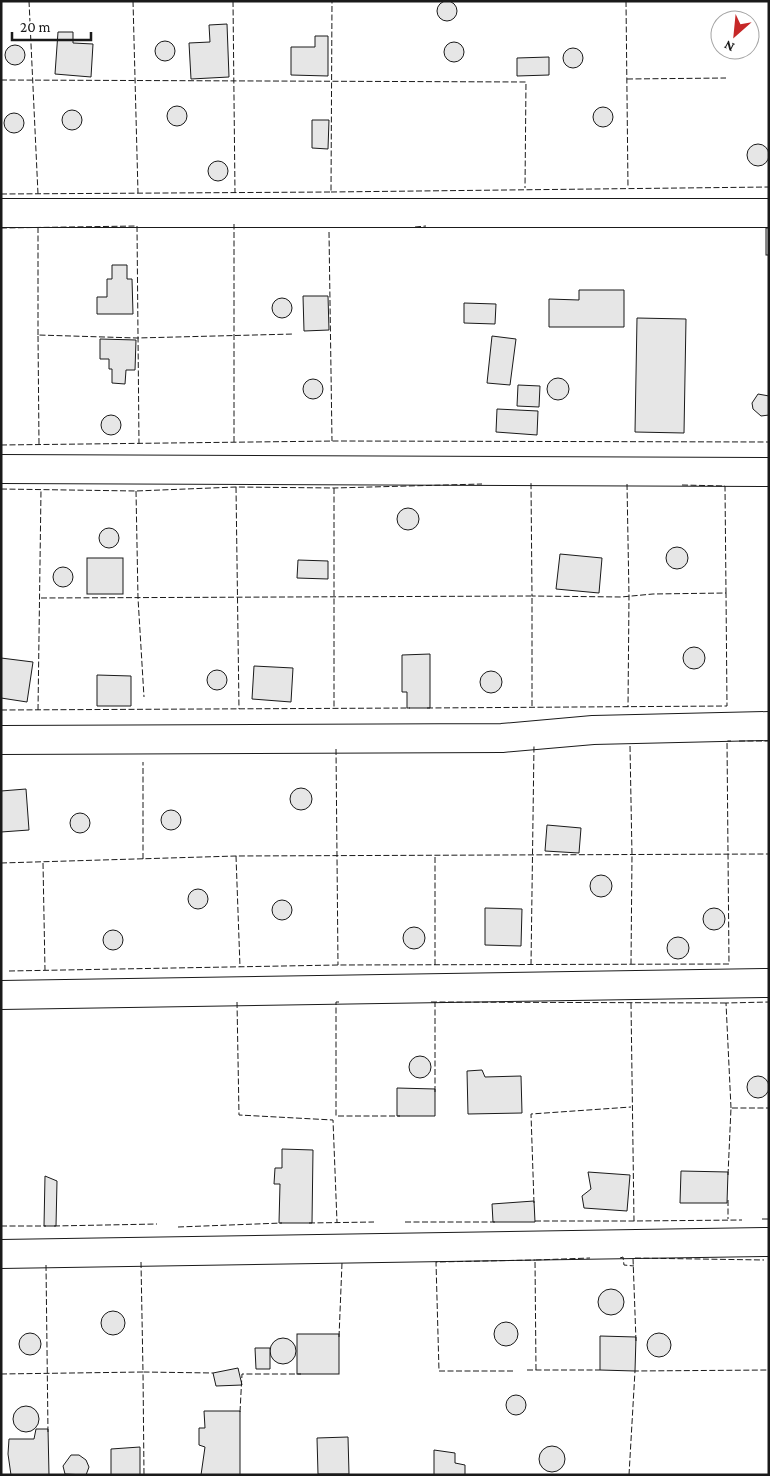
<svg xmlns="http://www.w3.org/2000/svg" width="770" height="1476" viewBox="0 0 770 1476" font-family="'Crimson Pro',serif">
<rect width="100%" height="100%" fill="#fff"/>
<g fill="#e6e6e6" stroke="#1a1a1a">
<circle cx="447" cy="11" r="10"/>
<path d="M227 24 229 77 191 79 189 43 210 42 209 25Z"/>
<path d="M58 32H73V43L93 44 91 77 55 74Z"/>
<path d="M315 36H328V76L291 75V47H315Z"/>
<circle cx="165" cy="51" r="10"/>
<circle cx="454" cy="52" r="10"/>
<circle cx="15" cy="55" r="10"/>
<circle cx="573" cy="58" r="10"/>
<path d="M549 57V75L517 76V58Z"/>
<circle cx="177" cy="116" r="10"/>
<circle cx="603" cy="117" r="10"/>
<circle cx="72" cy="120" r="10"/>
<circle cx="14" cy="123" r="10"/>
<path d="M312 120H329L328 149 312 148Z"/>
<circle cx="758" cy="155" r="11"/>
<circle cx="218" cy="171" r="10"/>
<rect x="766" y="228" width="3" height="27"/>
<path d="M112 265H127V279H132L133 314H97V297H107V279H112Z"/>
<path d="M579 290H624V327H549V299L579 300Z"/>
<path d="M303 296H328L329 330 304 331Z"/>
<circle cx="282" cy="308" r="10"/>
<path d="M464 303 496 304 495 324 464 323Z"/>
<path d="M637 318 686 319 684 433 635 432Z"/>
<path d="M492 336 516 339 510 385 487 383Z"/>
<path d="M100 339 136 340 135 370H126L125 384 112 383V369H109V359H100Z"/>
<circle cx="558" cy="389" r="11"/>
<circle cx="313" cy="389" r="10"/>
<path d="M518 385 540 386 539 407 517 406Z"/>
<path d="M758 394 769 396V415L761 416 753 409 752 403Z"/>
<path d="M497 409 538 411 537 435 496 432Z"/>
<circle cx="111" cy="425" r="10"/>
<circle cx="408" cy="519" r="11"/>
<circle cx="109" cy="538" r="10"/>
<circle cx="677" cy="558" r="11"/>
<path d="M560 554 602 558 599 593 556 589Z"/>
<rect x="87" y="558" width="36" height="36"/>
<path d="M298 560 328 561V579L297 578Z"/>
<circle cx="63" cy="577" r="10"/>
<circle cx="694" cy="658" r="11"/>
<path d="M430 654V708H407V692H402V655Z"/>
<path d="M1 658 33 662 27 702 1 698Z"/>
<path d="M254 666 293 668 291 702 252 699Z"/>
<circle cx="217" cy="680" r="10"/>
<circle cx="491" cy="682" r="11"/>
<path d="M97 675 131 676V706H97Z"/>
<circle cx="301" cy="799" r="11"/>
<path d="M26 789 29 830 1 832V791Z"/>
<circle cx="171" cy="820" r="10"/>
<circle cx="80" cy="823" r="10"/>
<path d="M547 825 581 828 579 853 545 851Z"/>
<circle cx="601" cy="886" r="11"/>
<circle cx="198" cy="899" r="10"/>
<circle cx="282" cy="910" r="10"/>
<circle cx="714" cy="919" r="11"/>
<path d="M485 908 522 909 521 946 485 945Z"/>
<circle cx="414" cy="938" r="11"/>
<circle cx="113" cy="940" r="10"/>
<circle cx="678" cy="948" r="11"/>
<circle cx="420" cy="1067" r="11"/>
<path d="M482 1070 485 1077 521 1076 522 1113 468 1114 467 1071Z"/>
<circle cx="758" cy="1087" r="11"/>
<path d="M397 1088 435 1089V1116H397Z"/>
<path d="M282 1149 313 1150 312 1223H279L280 1184H274L275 1168H282Z"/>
<path d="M681 1171 728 1172 727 1203H680Z"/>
<path d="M588 1172 630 1175 627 1211 584 1208 582 1196 591 1189Z"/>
<path d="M45 1176 57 1181 56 1226H44Z"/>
<path d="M534 1201 535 1222H493L492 1204Z"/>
<circle cx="611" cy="1302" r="13"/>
<circle cx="113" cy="1323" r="12"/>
<circle cx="506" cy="1334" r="12"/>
<circle cx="659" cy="1345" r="12"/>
<circle cx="30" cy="1344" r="11"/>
<rect x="297" y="1334" width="42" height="40"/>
<path d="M600 1336 636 1337 635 1371 600 1370Z"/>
<circle cx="283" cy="1351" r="13"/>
<path d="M255 1348H270V1369H256Z"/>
<path d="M238 1368 242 1385 216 1386 213 1373Z"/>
<circle cx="516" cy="1405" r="10"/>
<circle cx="26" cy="1419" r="13"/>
<path d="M204 1411H240V1475H201L205 1447 199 1445V1428H205Z"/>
<path d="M36 1429H48L49 1475H11L8 1454 9 1439H34Z"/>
<path d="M348 1437 349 1474H318L317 1438Z"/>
<circle cx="552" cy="1459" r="13"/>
<path d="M140 1447V1475H111V1449Z"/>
<path d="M434 1450 455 1453V1463L465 1465V1475H434Z"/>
<path d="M71 1455H79L86 1460 89 1467 86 1475 65 1474 63 1466Z"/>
</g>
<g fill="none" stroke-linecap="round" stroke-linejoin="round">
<g stroke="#1a1a1a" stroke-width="30">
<g id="minor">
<path d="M1 213H769"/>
<path d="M1 469 769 472"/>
<path d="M1 740 502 738 593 730 769 726"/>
<path d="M1 995 769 983"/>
<path d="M1 1254 769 1242"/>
</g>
</g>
<use href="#minor" stroke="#fff" stroke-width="28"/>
<g stroke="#1a1a1a" stroke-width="1" stroke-dasharray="6 2.5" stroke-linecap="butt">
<path d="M29 1 38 194"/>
<path d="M133 1 138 193"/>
<path d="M233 1 235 193"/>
<path d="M626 1 628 188"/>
<path d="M627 79 726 78"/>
<path d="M1 80 526 82 525 188"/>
<path d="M331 192 769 187"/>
<path d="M1 194 331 192 332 1"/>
<path d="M415 227 426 226"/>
<path d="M1 228 137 226 139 444"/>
<path d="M329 232 332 441"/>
<path d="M38 335V228"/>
<path d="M234 442V224"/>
<path d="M39 444 38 335 137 338 294 334"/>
<path d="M1 445 336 441 769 442"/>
<path d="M627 484 629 596 628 707"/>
<path d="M682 485 725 486 726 593"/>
<path d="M236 487 239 709"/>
<path d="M334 488V708"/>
<path d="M1 489 136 491 236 487 334 488 482 484"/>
<path d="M136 491 138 598 144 697"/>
<path d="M41 598 532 596V707"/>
<path d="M427 708 727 706 726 593 653 594 621 597 532 596 531 483"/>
<path d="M1 710 410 708"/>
<path d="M38 710 41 490"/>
<path d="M739 741H769"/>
<path d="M630 746 632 855 631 964"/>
<path d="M336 749 338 965"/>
<path d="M236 856 240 967"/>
<path d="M143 859V762"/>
<path d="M1 863 236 856 769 854"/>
<path d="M43 863 45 970"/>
<path d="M435 965V856"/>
<path d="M531 965 534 745"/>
<path d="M9 971 338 965 729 964 727 741H731"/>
<path d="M237 1002 239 1115 333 1120 337 1222"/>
<path d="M339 1002H336V1116H400"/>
<path d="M431 1002 726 1003"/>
<path d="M631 1003 634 1221 742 1220"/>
<path d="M435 1092V1002"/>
<path d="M731 1108 726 1003 769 1002"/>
<path d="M728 1175 731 1108H769"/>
<path d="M728 1200V1219"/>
<path d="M534 1203 531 1114 631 1107"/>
<path d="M762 1219H769"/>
<path d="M535 1221H634"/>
<path d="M405 1222H495"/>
<path d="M309 1223 374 1222"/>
<path d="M1 1226H46"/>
<path d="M54 1226 157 1224"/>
<path d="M178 1227 282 1223"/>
<path d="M620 1258 623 1257 624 1265 634 1266"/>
<path d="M141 1262 143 1372 213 1373"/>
<path d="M46 1265 48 1432"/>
<path d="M339 1337 342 1263"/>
<path d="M636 1341 633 1258 764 1260"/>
<path d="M527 1370H600"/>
<path d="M536 1370 535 1260 590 1258"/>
<path d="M513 1371H439L436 1262 535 1260"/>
<path d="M1 1374 143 1372 144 1475"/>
<path d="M240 1412 242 1374H301"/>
<path d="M629 1475 635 1371 769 1370"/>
</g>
</g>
<rect width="770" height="1476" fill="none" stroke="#1a1a1a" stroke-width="5"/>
<g transform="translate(735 35) rotate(207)"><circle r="24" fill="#ffffff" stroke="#a3a3a3"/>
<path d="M0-4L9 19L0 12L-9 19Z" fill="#c62828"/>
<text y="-8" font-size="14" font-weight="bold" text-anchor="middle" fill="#1a1a1a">N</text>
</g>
<path d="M12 32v8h79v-8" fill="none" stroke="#1a1a1a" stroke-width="2.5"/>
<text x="20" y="32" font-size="15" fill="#1a1a1a" stroke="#ffffff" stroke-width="4" paint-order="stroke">20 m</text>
</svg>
